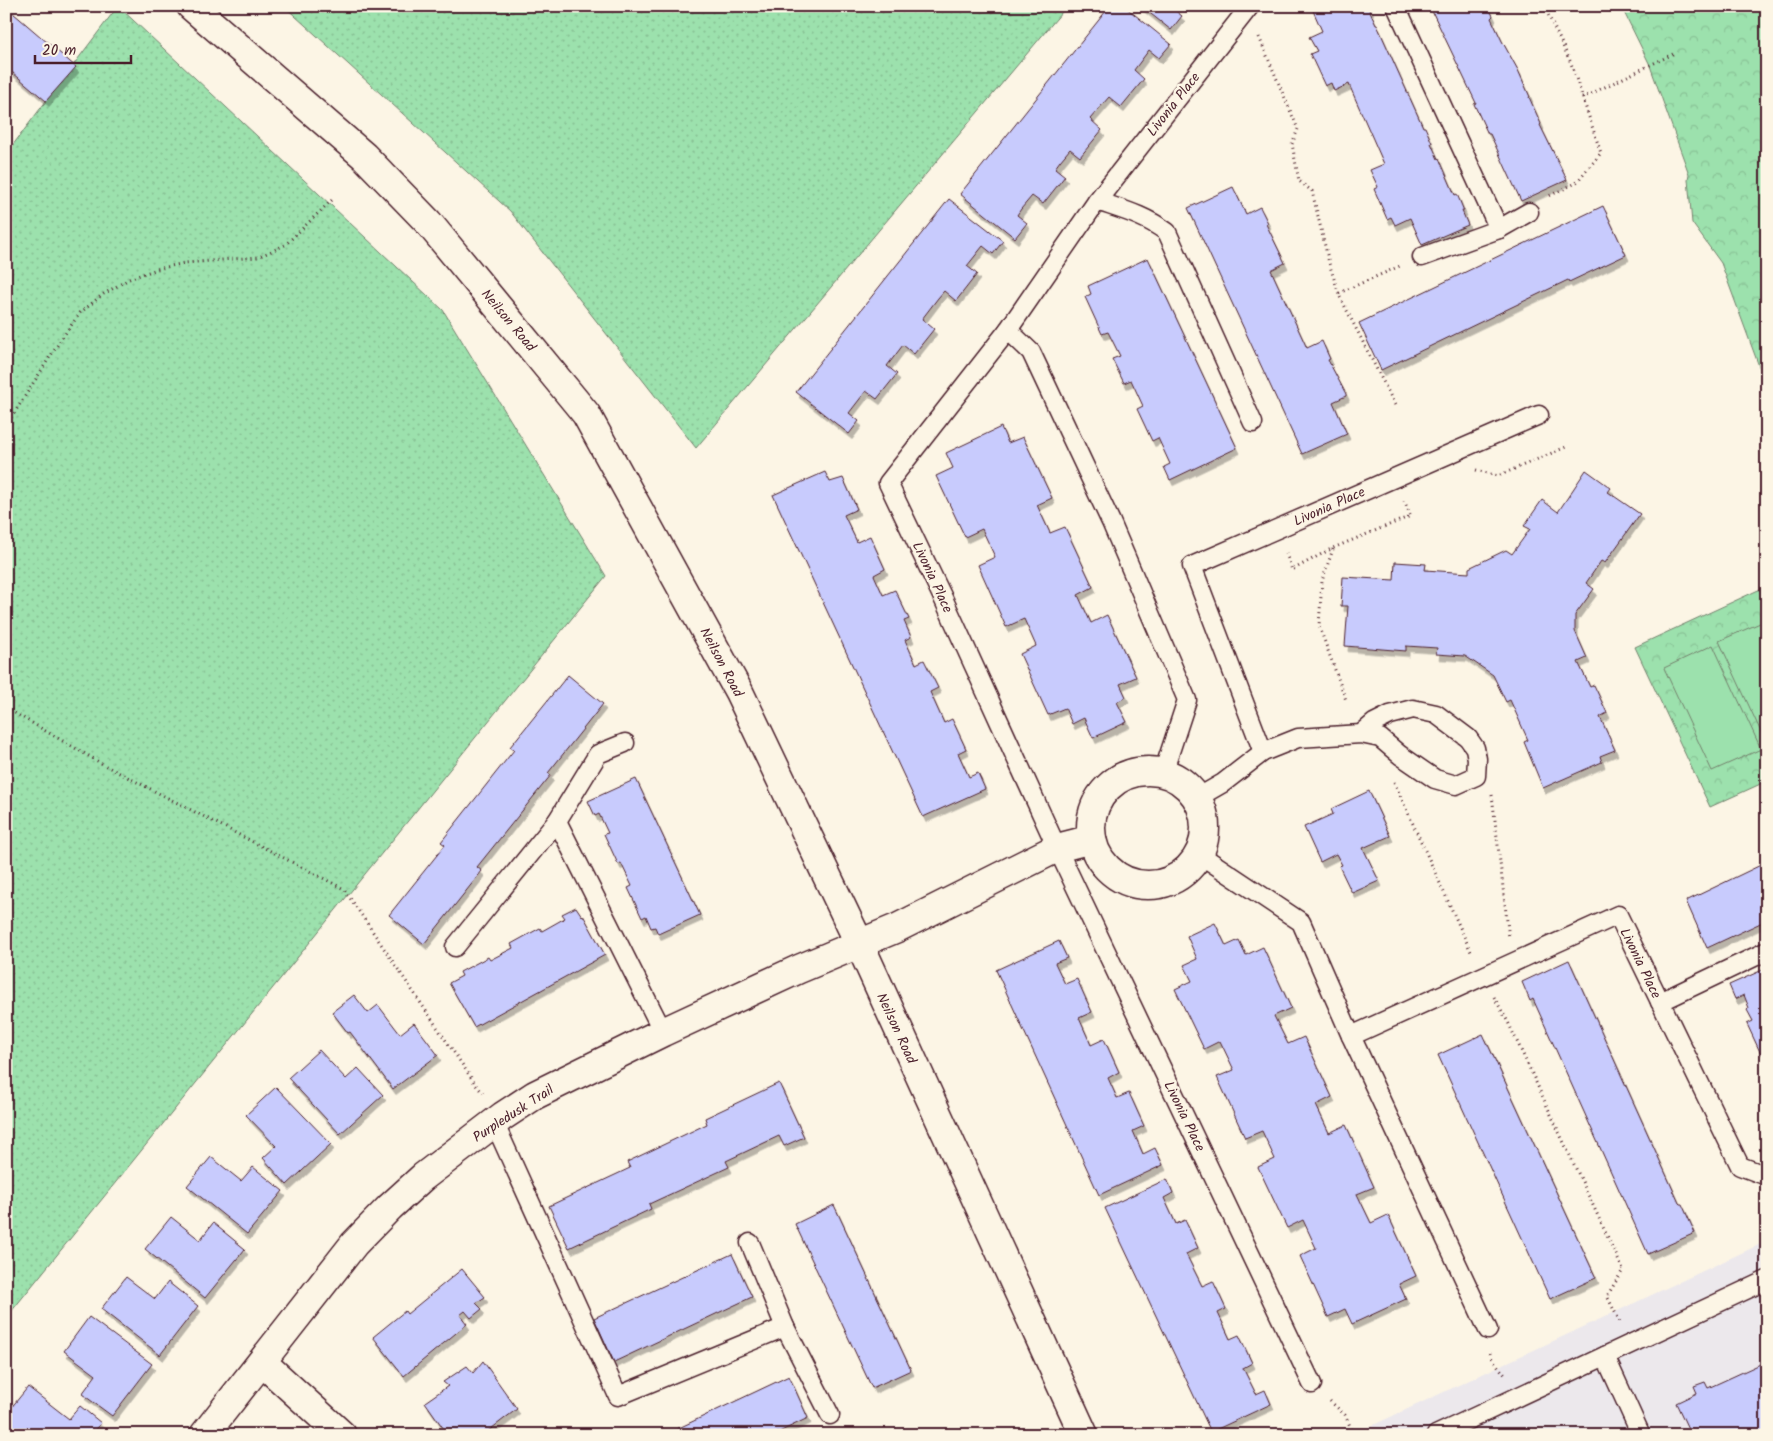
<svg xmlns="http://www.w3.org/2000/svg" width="1773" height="1441" viewBox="0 0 1773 1441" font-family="Kalam,sans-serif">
<defs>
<pattern id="grass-dots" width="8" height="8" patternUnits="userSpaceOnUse" patternTransform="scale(1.25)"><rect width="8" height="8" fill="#9ce1ad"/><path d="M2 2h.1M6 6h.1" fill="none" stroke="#88c195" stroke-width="1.8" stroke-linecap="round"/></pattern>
<pattern id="forest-crowns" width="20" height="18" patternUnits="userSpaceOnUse" patternTransform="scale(1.25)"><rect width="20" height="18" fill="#9ce1ad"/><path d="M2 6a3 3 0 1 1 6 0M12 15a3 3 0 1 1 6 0" fill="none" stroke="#88c195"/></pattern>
<filter id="shadow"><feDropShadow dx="3" dy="5.5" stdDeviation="0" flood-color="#0004"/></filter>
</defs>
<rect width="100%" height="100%" fill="#fcf5e5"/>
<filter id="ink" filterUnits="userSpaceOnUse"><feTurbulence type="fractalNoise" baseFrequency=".02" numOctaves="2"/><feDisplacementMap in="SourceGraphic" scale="10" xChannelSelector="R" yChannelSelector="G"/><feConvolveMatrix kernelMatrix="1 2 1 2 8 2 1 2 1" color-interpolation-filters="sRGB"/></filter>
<g filter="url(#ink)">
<path fill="#ece8ec" d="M1767 1241V1435H1352Z"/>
<g fill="url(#grass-dots)" stroke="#73806c">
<path d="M118 6 443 310 606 576 6 1318V154Z"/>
<path d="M284 6H1067L696 448 510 211Z"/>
</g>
<g fill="url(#forest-crowns)" stroke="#73806c">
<path d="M1621 6H1767V388L1721 263 1692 223 1688 179 1689 174 1649 63Z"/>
<path d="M1767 586V781L1710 807 1635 647Z"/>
</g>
<g fill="#9ce1ad" stroke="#73806c">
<path d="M1767 620V745L1719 641Z"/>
<path d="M1713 645 1761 749 1712 771 1664 668Z"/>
</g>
<g fill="#c8cbfd" stroke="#4a1f2b" filter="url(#shadow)">
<path d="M1110 6H1124L1171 44 1159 58 1149 50 1134 70 1144 79 1121 107 1109 97 1090 119 1102 130 1080 157 1070 149 1060 161 1055 168 1065 176 1043 204 1032 196 1021 209 1017 215 1027 223 1015 238 960 194Z"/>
<path d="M1141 6H1174L1172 8 1182 16 1171 30Z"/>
<path d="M1311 6H1369L1371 9 1369 10 1376 25H1377L1423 127H1425L1432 143H1431L1438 159 1439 158 1455 195 1457 194 1464 211H1462L1468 225 1422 245 1410 218 1395 225 1391 217 1387 219 1374 189 1378 187 1370 170 1384 164 1351 89 1349 84 1334 91 1331 83 1325 86 1310 54 1317 51 1309 37 1322 31Z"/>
<path d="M1438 6H1488L1493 16 1491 18 1502 41 1518 70 1530 97H1529L1541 124 1540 125 1567 180 1521 201 1490 134H1488L1474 104 1476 103 1465 80 1431 9Z"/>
<path d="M6 7 76 67 46 101 6 67Z"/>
<path d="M1233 187 1246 214 1260 207 1268 223 1266 224 1285 263 1271 270 1306 346 1307 348 1322 341 1330 359 1328 360 1346 394V396L1333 402 1347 434 1302 454 1188 208Z"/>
<path d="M949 199 1003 241 993 254 983 246 967 266 977 274 956 301 944 291 938 298 922 319 934 329 914 354 903 345 887 366 897 374 877 399 866 391 849 413 859 421 849 434 796 392Z"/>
<path d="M1603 206 1626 255 1569 282 1568 280 1381 370 1359 323Z"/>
<path d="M1148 258 1237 448 1170 480 1164 467 1170 464 1158 438 1152 441 1137 409 1143 406 1131 380 1124 383 1112 359 1120 356 1108 332 1102 334 1085 297 1091 294 1088 286Z"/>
<path d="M1001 427 1008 443 1023 437 1052 498 1037 505 1050 533 1065 527 1093 587 1078 595 1091 623 1107 615 1136 677 1120 684 1126 697 1117 702 1127 722 1093 738 1084 718 1072 724 1065 708 1048 715 1020 654 1036 646 1024 619 1006 627 978 565 995 557 982 529 965 537 936 476 953 468 946 453Z"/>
<path d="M1586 470 1611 488 1608 492 1640 514 1605 563 1601 561 1586 583 1594 589 1575 615V631L1587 658 1578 662 1590 687 1594 685 1607 713 1600 717 1615 750 1600 756 1602 762 1543 788 1524 742 1528 740 1510 700 1506 702 1493 675 1465 656 1436 654 1437 648 1406 646V651L1345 646 1348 606H1341L1343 577 1394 580 1395 562 1426 564 1425 570 1469 573V568L1506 550 1512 554 1530 529 1524 526 1542 500 1558 512Z"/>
<path d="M825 472 830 482 843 478 857 509 844 515 857 542 870 536 885 569 874 575 883 595 895 590 909 619 904 621 911 637 905 640 916 664 924 660 938 688 930 692 944 723 952 719 966 749 958 753 969 777 978 773 985 789 923 817 773 495Z"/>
<path d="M568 675 603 704 548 773 551 775 477 867 482 871 424 944 389 915 445 845 441 842 514 750 510 747Z"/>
<path d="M636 779 700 915 658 934 655 927 651 928 646 916 642 918 628 888 632 886 621 863 618 864 604 834 608 833 599 814 595 816 588 801Z"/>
<path d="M1369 791 1390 836 1363 848 1379 881 1352 893 1339 866 1342 865 1336 854 1320 862 1304 827 1333 814 1331 809Z"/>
<path d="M1767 862V920L1707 948 1686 901Z"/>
<path d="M576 907 582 916 583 915 605 955 474 1027 449 983 462 976 460 972 488 957 490 960 513 948 511 944 540 928 542 931 565 918 562 914Z"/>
<path d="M1215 923 1226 946 1239 940 1246 955 1263 947 1291 1008 1274 1016 1288 1044 1304 1037 1332 1097 1316 1105 1329 1133 1346 1125 1374 1187 1357 1194 1371 1223 1388 1215 1416 1276 1399 1284 1406 1299 1352 1324 1345 1309 1328 1317 1300 1256 1316 1248 1303 1220 1287 1228 1258 1167 1275 1159 1262 1131 1245 1138 1217 1077 1234 1070 1220 1041 1204 1049 1175 989 1192 981 1184 965 1197 959 1187 936Z"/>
<path d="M1059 941 1067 958 1055 963 1065 984 1077 979 1085 997 1092 1012 1079 1018 1091 1045 1104 1039 1119 1072 1108 1078 1117 1098 1129 1093 1130 1095 1144 1126 1133 1131 1143 1154 1155 1148 1163 1165 1099 1195 996 970Z"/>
<path d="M1569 960 1679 1203 1680 1204H1682L1695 1233 1648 1254 1533 999 1530 1001 1522 982Z"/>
<path d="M1767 968V1052L1761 1054 1747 1024 1753 1021 1747 1010 1749 1008 1744 995 1735 999 1729 985Z"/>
<path d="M354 995 368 1013 378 1005 400 1034 414 1023 438 1055 393 1089 350 1032 348 1033 332 1012Z"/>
<path d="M1483 1034 1596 1278 1550 1299 1438 1055Z"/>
<path d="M319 1050 346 1079 358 1068 383 1095 340 1134 288 1078Z"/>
<path d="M779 1083 804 1137 784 1146 779 1136 726 1161 729 1167 649 1204 651 1209 569 1248 549 1206 630 1168 627 1162 707 1124 705 1118Z"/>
<path d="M276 1087 331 1144 287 1185 263 1158 276 1146 246 1115Z"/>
<path d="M211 1157 241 1181 253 1167 283 1191 247 1234 187 1186Z"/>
<path d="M1167 1179 1173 1193 1164 1198 1176 1224 1185 1220 1198 1248 1186 1254 1202 1286 1213 1281 1226 1309 1218 1313 1230 1339 1239 1335 1252 1363 1243 1368 1256 1394 1265 1390 1271 1404 1211 1432 1105 1208Z"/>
<path d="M834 1205 911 1370 872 1388 795 1224Z"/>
<path d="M171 1217 200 1240 213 1223 245 1249 205 1298 145 1249Z"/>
<path d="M732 1254 752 1297 614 1362 594 1318Z"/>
<path d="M462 1269 485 1297 476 1303 482 1309 471 1318 465 1311 460 1315 467 1324 404 1376 373 1337 405 1311 407 1314Z"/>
<path d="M126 1277 155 1299 168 1282 198 1306 160 1355 101 1309Z"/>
<path d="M89 1317 152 1364 112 1416 82 1394 96 1375 64 1351Z"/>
<path d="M483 1361 517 1409 483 1435H448L425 1402 448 1386 443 1382 467 1366 473 1373Z"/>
<path d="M1767 1361V1435H1691L1676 1403 1697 1393 1694 1386 1705 1382 1708 1388Z"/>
<path d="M789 1376 808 1418 773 1435H664Z"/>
<path d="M28 1387 69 1419 80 1406 101 1423 92 1435H21L6 1424V1414Z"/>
</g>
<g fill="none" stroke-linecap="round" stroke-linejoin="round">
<g stroke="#4a1f2b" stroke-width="21">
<g id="service">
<path d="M1250 6 1097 201 1008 330 888 483 943 598 1057 848 1312 1384"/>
<path d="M1396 6 1499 229"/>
<path d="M1097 201C1123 210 1144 215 1167 232L1253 423"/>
<path d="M1422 257 1499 229 1529 212"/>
<path d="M1008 330 1031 352 1111 522 1187 700 1163 773"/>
<path d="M1263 752 1192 566 1539 415"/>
<path d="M1197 798 1223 783 1263 752 1298 738 1361 734 1374 723 1390 715 1413 709 1436 714 1468 738 1475 748 1477 759 1476 776 1456 785 1435 779 1400 755 1380 738 1361 734"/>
<path d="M557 821 598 754 625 743"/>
<path d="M1199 854 1301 922 1351 1036 1488 1330"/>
<path d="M455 947 557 821 663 1032"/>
<path d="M1660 1002 1767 951"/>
<path d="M1351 1036 1618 915 1740 1166 1767 1176"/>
<path d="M494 1122 618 1396 785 1327"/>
<path d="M750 1243 785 1327 830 1415"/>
<path d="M1605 1356 1641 1435"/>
<path d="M1436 1435 1767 1280"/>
</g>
</g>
<g stroke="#4a1f2b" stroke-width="31">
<g id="minor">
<circle cx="1148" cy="828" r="57"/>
<path d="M262 1362 342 1435"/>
<path d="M204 1435 354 1244 390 1207 423 1177 503 1116 535 1095 663 1032 799 969 897 928 1057 848 1092 839"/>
</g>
</g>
<g stroke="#4a1f2b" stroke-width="31">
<path id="secondary" d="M191 6 364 156 428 222 586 414 739 692 860 945 1084 1435"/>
</g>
<g stroke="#4a1f2b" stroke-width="3" stroke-dasharray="1 4" stroke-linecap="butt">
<path d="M1544 6 1571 63 1601 153 1576 183 1549 196"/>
<path d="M1259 37 1298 129 1292 144 1299 181 1312 191 1329 263 1340 297 1396 407"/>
<path d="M1582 98 1675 53"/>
<path d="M1339 293 1400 266"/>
<path d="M6 426 62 338 80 313 102 295 129 279 157 269 185 263 258 257 285 245 332 200"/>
<path d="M1476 470 1498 476 1566 447"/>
<path d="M1333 549 1322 581 1319 626 1346 700"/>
<path d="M1286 553 1292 570 1333 548 1411 516 1404 501"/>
<path d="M6 708 106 766 344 889 476 1085 483 1093"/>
<path d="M1394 782 1472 954"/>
<path d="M1492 795 1509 938"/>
<path d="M1494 997 1508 1022 1623 1270 1607 1296 1620 1322"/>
<path d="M1490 1353 1491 1357 1505 1375"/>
<path d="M1330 1401 1345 1415 1354 1435"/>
</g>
<use href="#service" stroke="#fcf5e5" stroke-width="18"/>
<use href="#minor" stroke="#fcf5e5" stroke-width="28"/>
<use href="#secondary" stroke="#fcf5e5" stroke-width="28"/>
</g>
</g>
<g text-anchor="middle" stroke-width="5" stroke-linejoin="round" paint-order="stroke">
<g font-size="14" fill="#4a1f2b" stroke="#fcf5e5">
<text transform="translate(1173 104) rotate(-52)" y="5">Livonia Place</text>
<text transform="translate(509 320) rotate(50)" y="5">Neilson Road</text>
<text transform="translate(1329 506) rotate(-24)" y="5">Livonia Place</text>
<text transform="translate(933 577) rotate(65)" y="5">Livonia Place</text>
<text transform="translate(722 662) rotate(62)" y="5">Neilson Road</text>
<text transform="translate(1641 963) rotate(64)" y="5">Livonia Place</text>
<text transform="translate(897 1028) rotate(65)" y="5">Neilson Road</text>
<text transform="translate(513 1113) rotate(-33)" y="5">Purpledusk Trail</text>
<text transform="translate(1185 1116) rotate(64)" y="5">Livonia Place</text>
</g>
</g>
<rect width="1773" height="1441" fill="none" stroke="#fcf5e5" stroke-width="25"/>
<rect x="12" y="12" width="1748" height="1416" fill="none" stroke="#4a1f2b" stroke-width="2" filter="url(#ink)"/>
<path d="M35 55v8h96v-8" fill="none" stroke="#4a1f2b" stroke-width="2.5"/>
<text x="42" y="55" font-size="15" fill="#4a1f2b" stroke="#fcf5e5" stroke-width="4" paint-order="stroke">20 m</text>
</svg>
